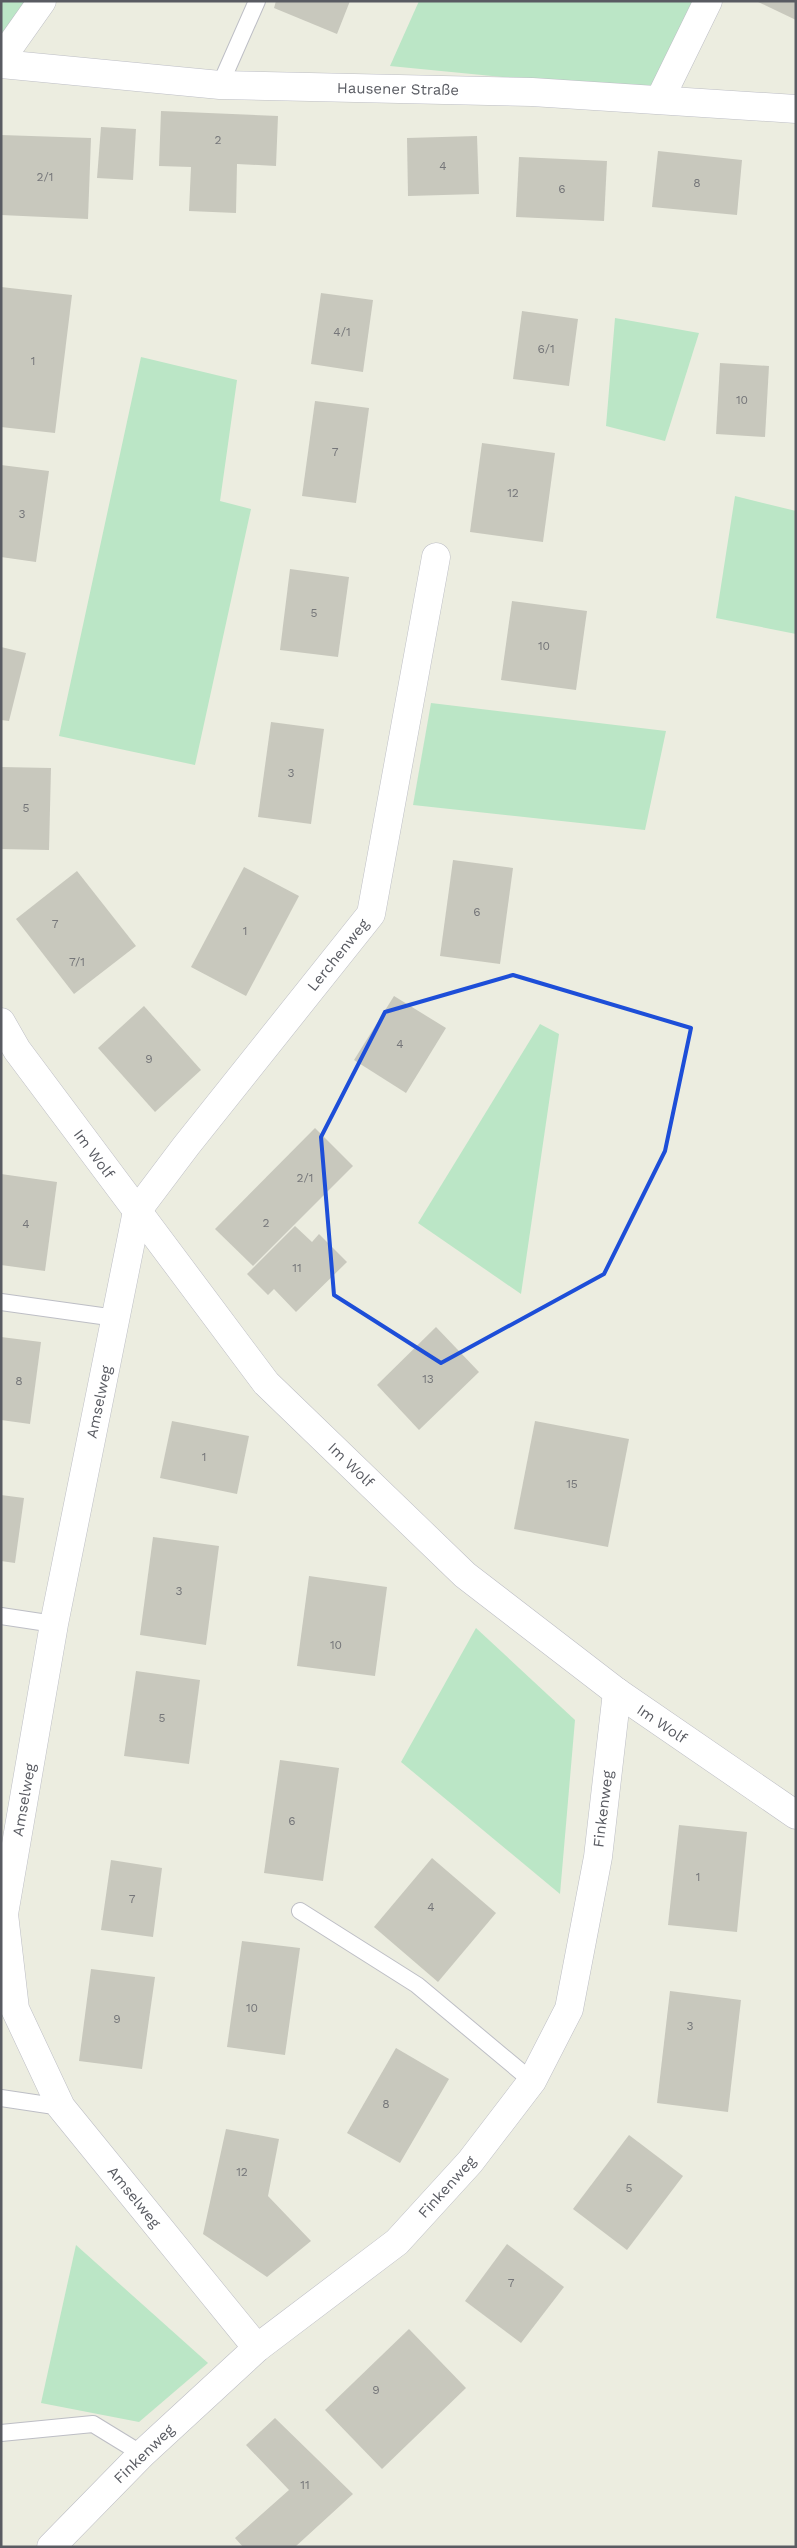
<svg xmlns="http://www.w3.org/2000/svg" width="797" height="2548" viewBox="0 0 797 2548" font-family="'Work Sans',sans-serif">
<rect width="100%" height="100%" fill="#ecede0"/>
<g fill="#bbe6c6">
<path d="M1 1H31L1 37Z"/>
<path d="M419 1H700L656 92 390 66Z"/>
<path d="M615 318 699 333 665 441 606 426Z"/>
<path d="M141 357 237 380 220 501 251 509 195 765 59 736Z"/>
<path d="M735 496 796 511V634L716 618Z"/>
<path d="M431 703 666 731 645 830 413 805Z"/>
<path d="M540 1024 559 1034 521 1294 418 1223Z"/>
<path d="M476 1628 575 1720 560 1894 401 1762Z"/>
<path d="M76 2245 208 2363 139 2422 41 2403Z"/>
</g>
<g fill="#c8c8bd">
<path d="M276 1H350L337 34 274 8Z"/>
<path d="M756 1H796V20Z"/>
<path d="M161 111 278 116 276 166 237 164 236 213 189 211 191 167 159 166Z"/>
<path d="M101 127 136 129 133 180 97 178Z"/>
<path d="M1 135 91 138 88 219 1 215Z"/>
<path d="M477 136 479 194 408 196 407 138Z"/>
<path d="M658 151 742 160 737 215 652 207Z"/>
<path d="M519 157 607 161 604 221 516 217Z"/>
<path d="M1 287 72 295 55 433 1 427Z"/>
<path d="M321 293 373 300 363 372 311 364Z"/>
<path d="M522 311 578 319 569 386 513 379Z"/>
<path d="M720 363 769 366 765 437 716 434Z"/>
<path d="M315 401 369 408 356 503 302 496Z"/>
<path d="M482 443 555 453 543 542 470 532Z"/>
<path d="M1 465 49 471 36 562 1 557Z"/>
<path d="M290 569 349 577 338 657 280 650Z"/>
<path d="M512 601 587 611 576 690 501 680Z"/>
<path d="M1 647 26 653 9 721 1 720Z"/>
<path d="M271 722 324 729 311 824 258 817Z"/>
<path d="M1 767 51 768 49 850 1 849Z"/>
<path d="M453 860 513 868 500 964 440 956Z"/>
<path d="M244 867 299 896 246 996 191 967Z"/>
<path d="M77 871 136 946 74 994 16 919Z"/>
<path d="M394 996 446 1028 406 1093 354 1060Z"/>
<path d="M144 1006 201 1070 155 1112 98 1048Z"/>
<path d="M315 1128 353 1166 253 1266 215 1229Z"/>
<path d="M1 1174 57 1182 45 1271 1 1265Z"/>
<path d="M295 1226 312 1242 319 1234 347 1262 296 1312 274 1289 268 1295 247 1274Z"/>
<path d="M436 1327 479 1372 419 1430 377 1385Z"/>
<path d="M1 1337 41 1342 30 1424 1 1420Z"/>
<path d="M172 1421 249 1436 237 1494 160 1478Z"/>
<path d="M535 1421 629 1439 608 1547 514 1529Z"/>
<path d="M1 1495 24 1498 15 1563 1 1561Z"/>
<path d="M153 1537 219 1546 206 1645 140 1635Z"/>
<path d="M309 1576 387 1587 375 1676 297 1666Z"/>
<path d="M136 1671 200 1680 189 1764 124 1756Z"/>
<path d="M280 1760 339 1768 323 1881 264 1873Z"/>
<path d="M679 1825 747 1832 737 1932 668 1925Z"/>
<path d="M432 1858 496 1913 438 1982 374 1927Z"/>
<path d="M111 1860 162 1868 153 1937 101 1930Z"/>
<path d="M242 1941 300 1948 285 2055 227 2047Z"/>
<path d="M91 1969 155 1977 142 2069 79 2061Z"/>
<path d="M670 1991 741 2000 728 2112 657 2103Z"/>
<path d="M396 2048 449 2079 400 2163 347 2133Z"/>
<path d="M226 2129 279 2139 268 2196 311 2241 267 2277 203 2234Z"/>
<path d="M629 2135 683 2176 627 2250 573 2209Z"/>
<path d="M507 2244 564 2287 521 2343 465 2301Z"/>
<path d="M409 2329 466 2388 382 2469 325 2410Z"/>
<path d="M275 2418 353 2494 295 2547H243L235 2538 289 2490 246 2445Z"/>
</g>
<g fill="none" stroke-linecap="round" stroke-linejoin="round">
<g stroke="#bdbec5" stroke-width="18">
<g id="service">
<path d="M220 85 257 1"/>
<path d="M1 1302 116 1318"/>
<path d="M1 1616 54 1624"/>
<path d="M300 1911 417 1985 532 2081"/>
<path d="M1 2098 61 2107"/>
<path d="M1 2433 93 2424 142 2454"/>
</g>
</g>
<g stroke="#bdbec5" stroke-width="29">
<g id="minor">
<path d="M1 59 42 1"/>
<path d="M1 64 220 85 532 92 796 109"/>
<path d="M660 99 708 1"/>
<path d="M1 1022 17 1050 266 1383 465 1575 617 1692 796 1815"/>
<path d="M257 2348 61 2107 15 2009 4 1914 54 1624 137 1211 186 1146 371 914 436 557"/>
<path d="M51 2547 142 2454 257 2348 397 2242 470 2162 532 2081 569 2009 598 1857 617 1692"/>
</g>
</g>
<use href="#service" stroke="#fff" stroke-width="16"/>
<use href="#minor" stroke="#fff" stroke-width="28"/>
</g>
<path fill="none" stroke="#1d4ed8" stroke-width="4" stroke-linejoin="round" d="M513 975 691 1028 665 1151 604 1274 441 1363 334 1295 321 1137 385 1012Z"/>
<g text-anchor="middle" stroke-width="4" stroke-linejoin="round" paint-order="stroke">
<g font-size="12" fill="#757679">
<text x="218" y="144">2</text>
<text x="443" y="170">4</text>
<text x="45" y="181">2/1</text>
<text x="697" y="187">8</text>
<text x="562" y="193">6</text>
<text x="342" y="336">4/1</text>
<text x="546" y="353">6/1</text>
<text x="33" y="365">1</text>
<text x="742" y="404">10</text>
<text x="335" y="456">7</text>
<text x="513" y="497">12</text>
<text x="22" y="518">3</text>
<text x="314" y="617">5</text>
<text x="544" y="650">10</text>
<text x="291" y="777">3</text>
<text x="26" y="812">5</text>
<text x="477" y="916">6</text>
<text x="55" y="928">7</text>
<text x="245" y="935">1</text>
<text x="77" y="966">7/1</text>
<text x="400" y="1048">4</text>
<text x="149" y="1063">9</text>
<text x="305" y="1182">2/1</text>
<text x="266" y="1227">2</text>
<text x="26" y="1228">4</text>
<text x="297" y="1272">11</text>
<text x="428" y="1383">13</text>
<text x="19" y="1385">8</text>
<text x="204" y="1461">1</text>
<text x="572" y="1488">15</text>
<text x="179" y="1595">3</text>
<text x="336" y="1649">10</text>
<text x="162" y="1722">5</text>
<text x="292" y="1825">6</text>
<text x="698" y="1881">1</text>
<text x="132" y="1903">7</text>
<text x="431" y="1911">4</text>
<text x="252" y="2012">10</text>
<text x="117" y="2023">9</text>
<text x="690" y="2030">3</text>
<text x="386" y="2108">8</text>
<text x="242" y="2176">12</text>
<text x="629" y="2192">5</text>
<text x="511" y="2287">7</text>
<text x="376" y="2394">9</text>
<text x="305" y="2489">11</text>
</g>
<g font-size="15" fill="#595b62" stroke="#fff">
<text transform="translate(398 89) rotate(1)" y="5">Hausener Straße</text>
<text transform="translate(338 955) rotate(-51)" y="5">Lerchenweg</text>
<text transform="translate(94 1154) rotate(53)" y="5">Im Wolf</text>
<text transform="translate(99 1402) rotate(-78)" y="5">Amselweg</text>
<text transform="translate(351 1465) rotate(44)" y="5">Im Wolf</text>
<text transform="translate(662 1724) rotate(34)" y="5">Im Wolf</text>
<text transform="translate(24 1800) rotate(-80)" y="5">Amselweg</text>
<text transform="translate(603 1809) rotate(-83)" y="5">Finkenweg</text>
<text transform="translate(447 2187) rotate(-48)" y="5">Finkenweg</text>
<text transform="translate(134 2197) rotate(51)" y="5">Amselweg</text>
<text transform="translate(144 2454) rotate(-44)" y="5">Finkenweg</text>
</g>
</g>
<rect width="797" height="2548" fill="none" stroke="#595b62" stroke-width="5"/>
</svg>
